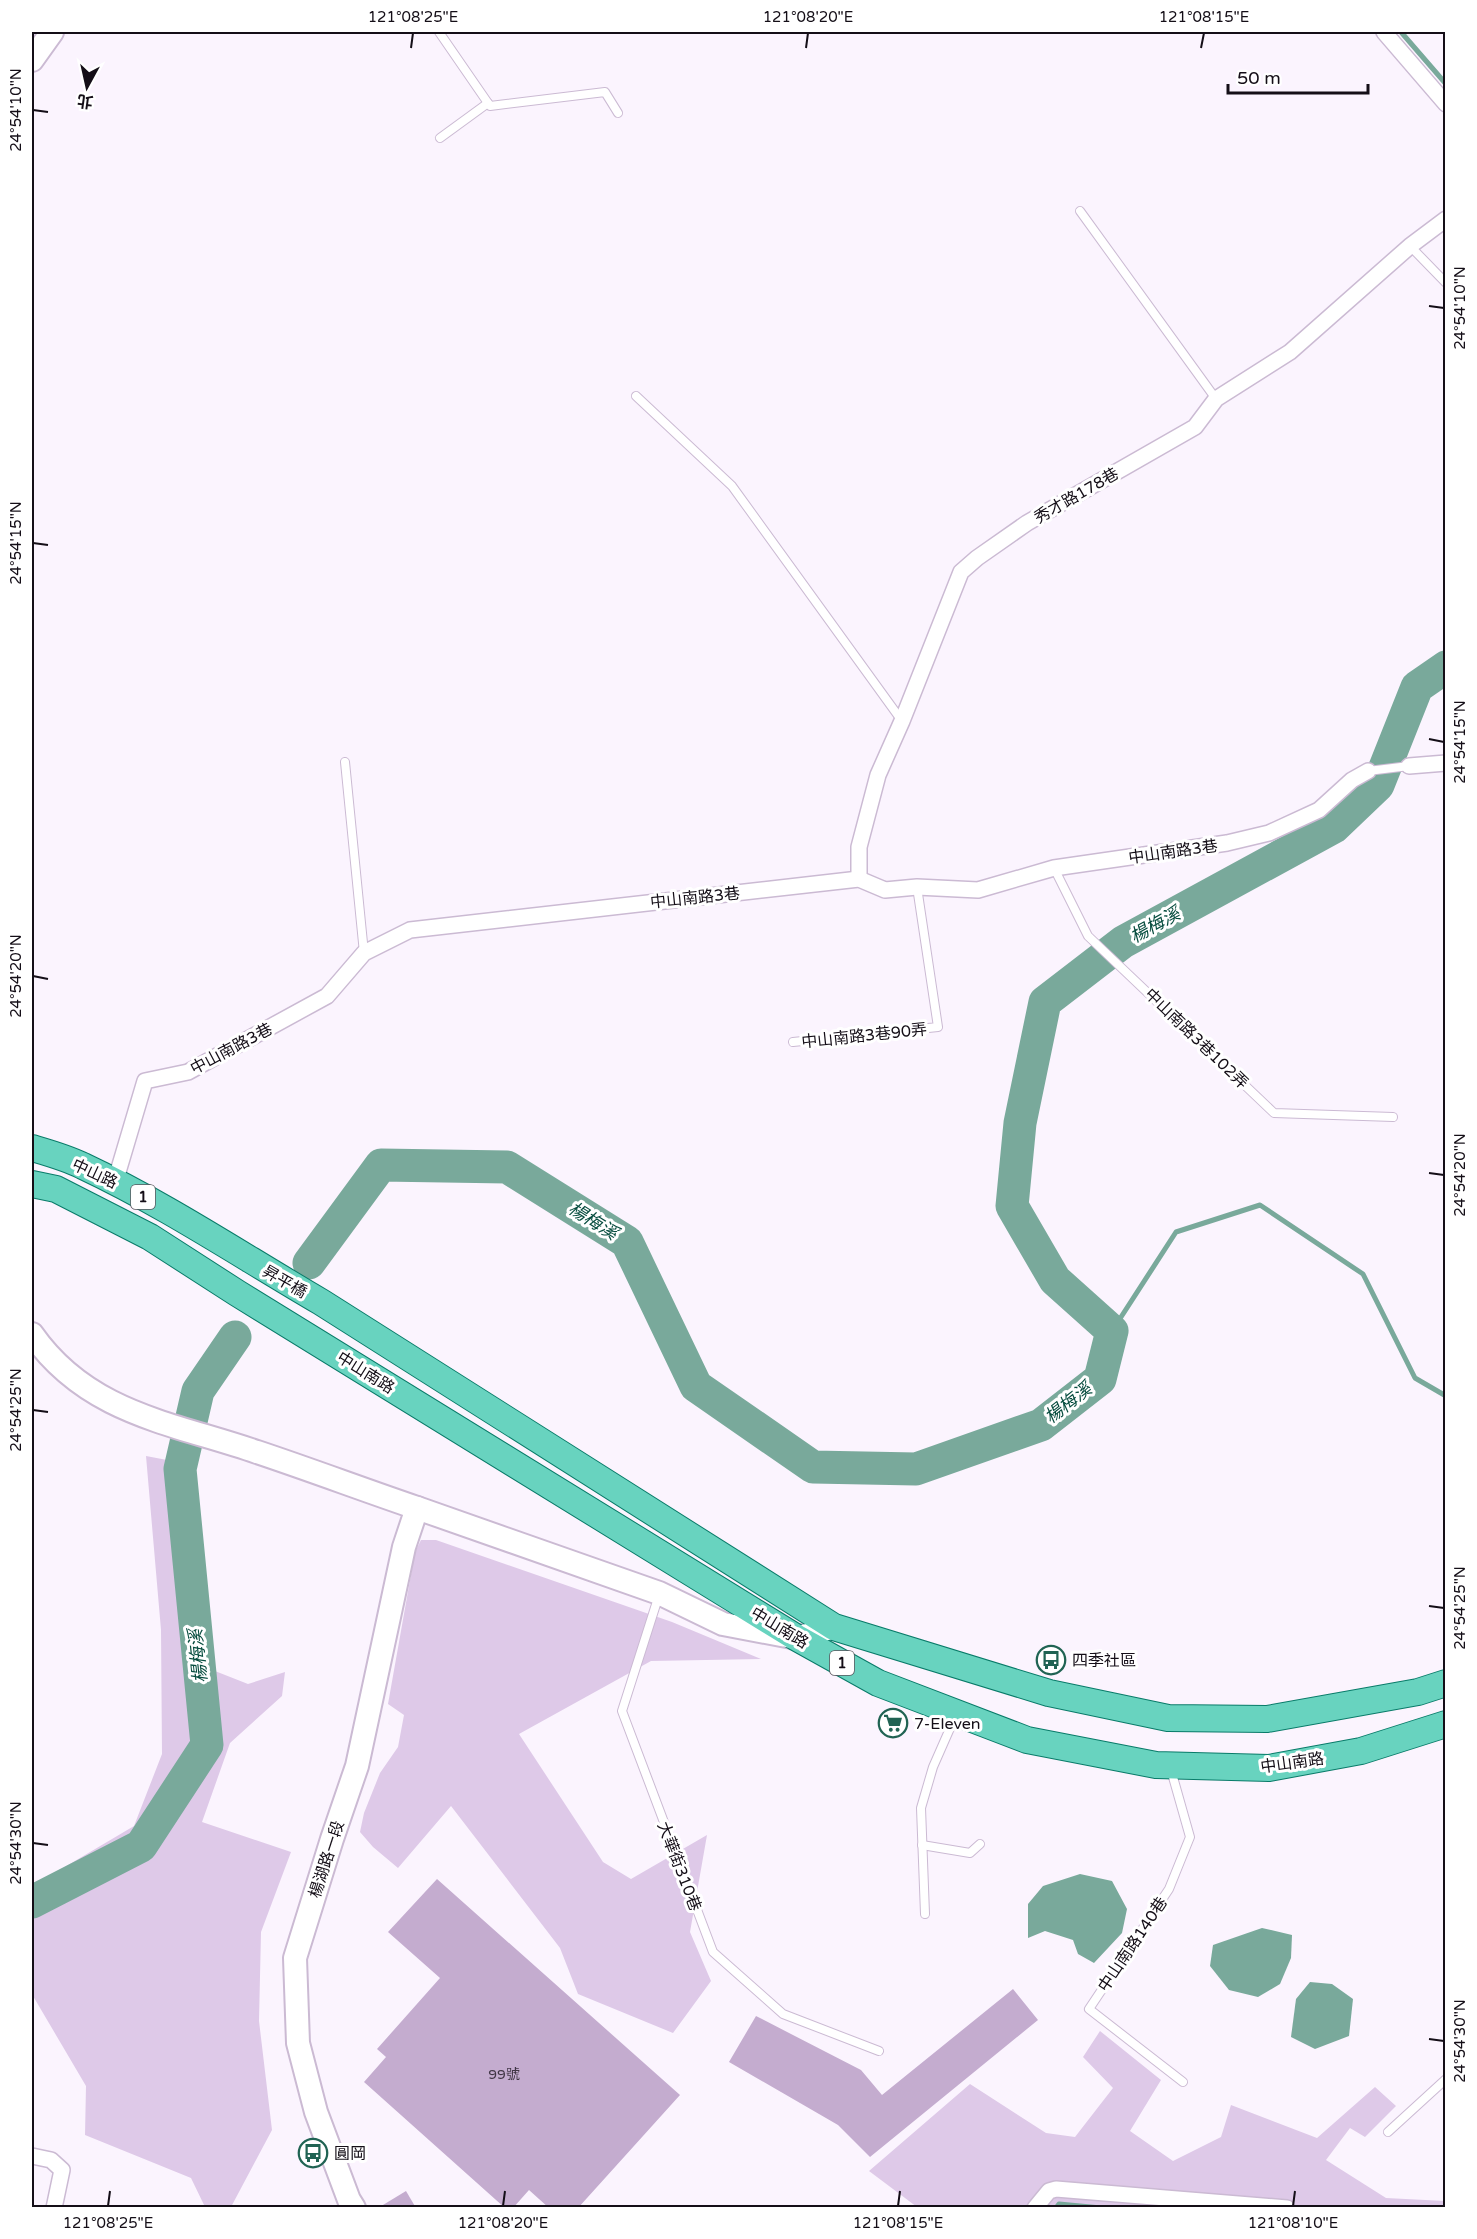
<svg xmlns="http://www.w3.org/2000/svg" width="1477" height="2239" viewBox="0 0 1477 2239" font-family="'Varela Round','Noto Sans TC',sans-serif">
<rect width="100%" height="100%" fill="#fbf4fe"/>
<g fill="#dec9e8">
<path d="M146 1456 167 1460 187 1660 248 1684 285 1672 282 1696 230 1743 202 1822 291 1852 261 1932 259 2021 272 2130 231 2207H205L191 2178 85 2135 86 2086 33 1996H32V1905L41 1881 134 1826 162 1754 161 1630Z"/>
<path d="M421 1540H436L672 1622 761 1659 651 1661 519 1734 603 1862 631 1879 707 1835 690 1932 711 1981 673 2033 578 1994 560 1948 451 1806 398 1868 373 1847 360 1832 364 1813 380 1773 398 1747 404 1715 388 1704 415 1552Z"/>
<path d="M1100 2031 1161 2080 1130 2131 1173 2161 1221 2137 1231 2105 1317 2138 1375 2087 1396 2106 1365 2137 1350 2128 1326 2160 1386 2198 1445 2201V2207H917L869 2171 970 2084 1046 2133 1075 2137 1113 2088 1083 2057Z"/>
</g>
<g fill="#79a99b">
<path d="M1080 1874 1112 1881 1127 1909 1122 1933 1094 1963 1078 1954 1073 1940 1045 1931 1028 1938V1904L1043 1886Z"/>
<path d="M1262 1928 1292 1935 1291 1958 1280 1984 1258 1997 1229 1990 1210 1966 1213 1945Z"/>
<path d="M1310 1982 1332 1984 1353 1999 1349 2036 1315 2049 1291 2037 1296 1999Z"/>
</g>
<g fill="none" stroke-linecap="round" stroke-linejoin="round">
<g stroke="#79a99b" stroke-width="5">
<path d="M1401 32 1446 84"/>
<path d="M1112 1331 1176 1232 1260 1205 1363 1274 1415 1378 1446 1396"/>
<path d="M1056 2208 1059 2204 1101 2208"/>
</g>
<g stroke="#79a99b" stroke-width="33">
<path d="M309 1263 381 1165 507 1167 627 1242 696 1386 813 1467 916 1469 1041 1425 1100 1379 1112 1331 1055 1280 1012 1206 1020 1123 1045 1002 1123 942 1334 827 1378 785 1417 687 1446 667"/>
<path d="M32 1902 141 1846 207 1745 180 1469 198 1391 235 1337"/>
</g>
</g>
<g fill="#c4accf">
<path d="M437 1879 680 2095 578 2208H549L529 2190 513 2208H505L364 2082 386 2057 377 2049 440 1978 388 1932Z"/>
<path d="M1013 1989 1038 2020 870 2157 838 2125 729 2062 756 2016 861 2070 882 2095Z"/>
<path d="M406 2191 416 2208H378Z"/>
</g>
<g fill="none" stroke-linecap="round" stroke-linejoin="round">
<g stroke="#cbbad3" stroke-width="10">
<g id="lane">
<path d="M439 32 490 106 605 92 618 113"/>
<path d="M440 138 488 103"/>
<path d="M1080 211 1216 399"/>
<path d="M1410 246 1446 283"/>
<path d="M636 396 732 486 902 721"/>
<path d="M345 762 364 953"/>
<path d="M1368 771 1409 766"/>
<path d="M1054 868 1088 936 1274 1113 1393 1117"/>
<path d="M793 1042 938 1027 917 887"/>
<path d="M659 1595 622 1711 713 1952 783 2014 879 2051"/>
<path d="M1171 1770 1190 1837 1169 1889 1089 2009 1183 2082"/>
<path d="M922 1845 970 1853 980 1844"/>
<path d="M925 1914 921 1808 933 1767 955 1717"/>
<path d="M1388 2132 1446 2079"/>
</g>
</g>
<g stroke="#cbbad3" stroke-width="18">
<g id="street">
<path d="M1384 32 1446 104"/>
<path d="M1409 766 1446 763"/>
<path d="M859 879V847L878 775 902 721 961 572 977 558 1027 523 1195 427 1216 399 1290 352 1410 246 1446 219"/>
<path d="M115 1182 145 1081 188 1072 327 996 364 953 410 930 859 879 885 890 917 887 978 890 1054 868 1227 843 1269 833 1319 810 1352 780 1368 771"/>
<path d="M32 2156 51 2160 62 2170 54 2208"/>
<path d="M1035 2208 1049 2191 1056 2189 1287 2208"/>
</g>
</g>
<g stroke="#cbbad3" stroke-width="26">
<g id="secondary">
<path d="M32 60 52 32"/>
<path d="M32 1334C88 1414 173 1423 257 1452 311 1470 364 1490 417 1508L404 1547 357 1766 332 1839 295 1958 298 2043 316 2112 349 2200 354 2208"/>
<path d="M417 1508 659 1593 723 1624 797 1638 834 1627"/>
</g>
</g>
<g stroke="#097b69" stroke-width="28">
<g id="primary">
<path d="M32 1148C49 1153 67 1158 83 1166 166 1205 242 1256 321 1302L834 1627 1049 1693 1168 1718 1267 1719 1418 1692 1446 1683"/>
<path d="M32 1184 56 1189 150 1237 237 1293 797 1638 878 1683 1027 1740 1156 1765 1269 1768 1361 1751 1446 1724"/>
</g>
</g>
<use href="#lane" stroke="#fff" stroke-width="8"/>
<use href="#street" stroke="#fff" stroke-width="15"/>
<use href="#secondary" stroke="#fff" stroke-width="22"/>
<use href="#primary" stroke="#68d3bf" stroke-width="26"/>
</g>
<path fill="none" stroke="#140e17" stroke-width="2" d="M411 48 413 33M806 48 808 33M1201 48 1204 33M33 110 48 112M1429 306 1444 308M33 543 48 545M1429 739 1444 742M33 976 48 979M1429 1173 1444 1175M33 1410 48 1412M1429 1606 1444 1608M33 1843 48 1845M1429 2039 1444 2041M108 2206 110 2191M503 2206 505 2191M898 2206 900 2191M1293 2206 1295 2191"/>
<defs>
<g id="bus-ring" transform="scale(1.5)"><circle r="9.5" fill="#fff" stroke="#206353" stroke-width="1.5"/><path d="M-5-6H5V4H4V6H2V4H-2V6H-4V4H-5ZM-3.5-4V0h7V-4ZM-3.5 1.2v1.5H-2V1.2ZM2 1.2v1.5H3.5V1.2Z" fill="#206353"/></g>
<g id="supermarket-ring" transform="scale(1.5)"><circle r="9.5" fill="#fff" stroke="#206353" stroke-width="1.5"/><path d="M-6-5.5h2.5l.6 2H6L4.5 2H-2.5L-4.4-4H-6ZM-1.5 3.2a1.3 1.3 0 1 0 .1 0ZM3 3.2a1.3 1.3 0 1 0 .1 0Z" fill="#206353"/></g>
</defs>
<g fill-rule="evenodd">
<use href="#bus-ring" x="1051" y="1660"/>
<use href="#supermarket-ring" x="893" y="1723"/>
<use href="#bus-ring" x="313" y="2153"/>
</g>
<g text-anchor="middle" stroke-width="6" stroke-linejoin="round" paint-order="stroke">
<g font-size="14" fill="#403645">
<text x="504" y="2079">99號</text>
</g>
<g fill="#fff" stroke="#5a565d" stroke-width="1.5">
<rect x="131" y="1185" width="24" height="24" rx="4.5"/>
<rect x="830" y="1651" width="24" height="24" rx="4.5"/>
</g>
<g font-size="15" font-weight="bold" fill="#140e17">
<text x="143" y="1202">1</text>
<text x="842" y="1668">1</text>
</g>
<g font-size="16" fill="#140e17" stroke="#fff">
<text transform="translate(1076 495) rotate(-30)" y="6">秀才路178巷</text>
<text transform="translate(1173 851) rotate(-8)" y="6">中山南路3巷</text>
<text transform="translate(695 897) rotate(-6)" y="6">中山南路3巷</text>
<text transform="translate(864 1035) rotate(-6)" y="6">中山南路3巷90弄</text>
<text transform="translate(1197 1038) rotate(44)" y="6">中山南路3巷102弄</text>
<text transform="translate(231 1048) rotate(-28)" y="6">中山南路3巷</text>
<text transform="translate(95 1173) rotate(25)" y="6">中山路</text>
<text transform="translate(285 1281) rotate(30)" y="6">昇平橋</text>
<text transform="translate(366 1372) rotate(32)" y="6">中山南路</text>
<text transform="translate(780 1627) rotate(31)" y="6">中山南路</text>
<text transform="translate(1292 1762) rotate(-8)" y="6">中山南路</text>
<text transform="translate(326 1859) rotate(-72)" y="6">楊湖路一段</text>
<text transform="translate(680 1866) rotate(69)" y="6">大華街310巷</text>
<text transform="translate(1132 1944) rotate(-56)" y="6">中山南路140巷</text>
</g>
<g font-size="16" fill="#140e17" stroke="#fff" text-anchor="start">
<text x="1072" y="1666">四季社區</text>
<text x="914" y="1729">7-Eleven</text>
<text x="334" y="2159">圓岡</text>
</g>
<g font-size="18" font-style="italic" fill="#064c3e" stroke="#fff">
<text transform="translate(1155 925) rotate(-29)" y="6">楊梅溪</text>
<text transform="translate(593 1221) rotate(32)" y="6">楊梅溪</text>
<text transform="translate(1068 1403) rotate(-38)" y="6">楊梅溪</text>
<text transform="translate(198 1656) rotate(-96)" y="6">楊梅溪</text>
</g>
</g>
<rect width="1477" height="2239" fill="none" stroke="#ffffff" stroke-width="66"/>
<g transform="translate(87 87) rotate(188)" stroke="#ffffff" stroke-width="4.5" paint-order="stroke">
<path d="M0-4.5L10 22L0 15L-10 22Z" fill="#140e17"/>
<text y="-9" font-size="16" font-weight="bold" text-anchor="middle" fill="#140e17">北</text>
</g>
<path d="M1228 84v9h140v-9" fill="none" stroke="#140e17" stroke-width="3"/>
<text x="1237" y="84" font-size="18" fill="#140e17" stroke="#ffffff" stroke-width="4.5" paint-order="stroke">50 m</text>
<rect x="33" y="33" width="1411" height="2173" fill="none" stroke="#140e17" stroke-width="2"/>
<g font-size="15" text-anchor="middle" fill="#140e17">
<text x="413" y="22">121°08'25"E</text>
<text x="808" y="22">121°08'20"E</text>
<text x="1204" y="22">121°08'15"E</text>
<text transform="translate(16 110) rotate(-90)" y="5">24°54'10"N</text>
<text transform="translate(1460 308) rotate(-90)" y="5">24°54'10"N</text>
<text transform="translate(16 543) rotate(-90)" y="5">24°54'15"N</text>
<text transform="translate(1460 742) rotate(-90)" y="5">24°54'15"N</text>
<text transform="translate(16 976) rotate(-90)" y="5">24°54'20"N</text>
<text transform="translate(1460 1175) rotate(-90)" y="5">24°54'20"N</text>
<text transform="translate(16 1410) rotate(-90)" y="5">24°54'25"N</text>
<text transform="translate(1460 1608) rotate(-90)" y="5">24°54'25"N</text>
<text transform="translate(16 1843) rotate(-90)" y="5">24°54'30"N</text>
<text transform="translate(1460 2041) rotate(-90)" y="5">24°54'30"N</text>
<text x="108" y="2228">121°08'25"E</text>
<text x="503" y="2228">121°08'20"E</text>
<text x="898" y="2228">121°08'15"E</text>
<text x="1293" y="2228">121°08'10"E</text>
</g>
</svg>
